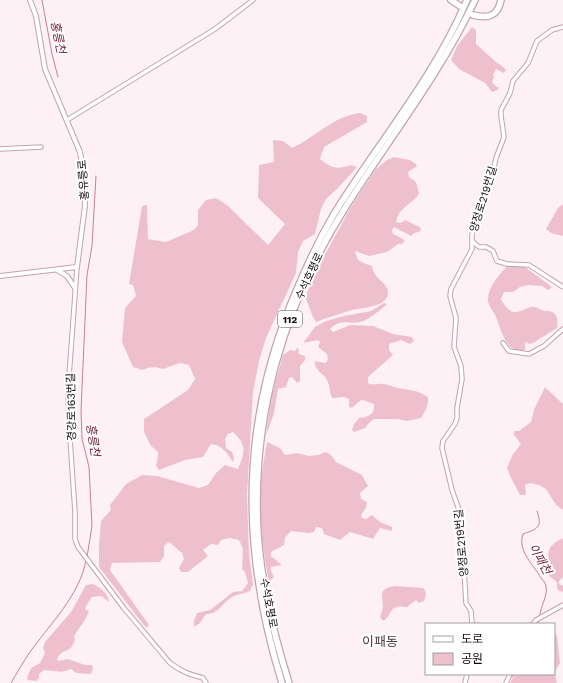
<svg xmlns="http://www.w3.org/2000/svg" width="563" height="683" viewBox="0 0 563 683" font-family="'Work Sans','Noto Sans KR',sans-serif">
<rect width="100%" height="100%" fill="#fef1f5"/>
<g fill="#eec0ce">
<path d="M472 27 476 30V44L496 62 502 66 506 70 504 73 496 69 493 75 494 77 492 82 494 85 499 88 497 90 492 92 485 83 459 69 451 60 457 46Z"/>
<path d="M360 113 367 116V122L324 147 320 159C331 168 337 170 351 165L357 167 337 189 326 199 321 209 315 234 303 241 298 252 296 273 266 338 259 361 253 392 247 495 249 553 253 584 250 591C244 594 237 594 232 597 222 603 219 614 206 614L200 623 194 627V621L197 613 210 610 233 592 242 591 248 583 245 572 242 569 243 549 239 540 230 538 221 540 218 545 211 544 203 550 208 556 188 572H181L179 568 184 559 182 553 169 542 164 546V556L160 562 112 563 110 570 149 625 147 628 143 624 99 567V545L101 521 111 510 110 505 126 484 142 475 157 476 199 488 208 485 216 473 225 465 238 469C245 452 247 445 233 432L228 434 225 439 226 448 232 452 234 458 233 462C227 453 222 445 211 444L203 457 185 460 159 470 156 466 158 456V452L151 446 144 432V419L188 390 195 379 189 365 180 363 163 369C155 366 149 367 142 370L133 367 122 342 125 308 136 296 133 285 129 284 142 206 147 205 148 239 166 242 194 230 198 225V210L206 200 216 198 227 205 268 245 285 224 258 198 259 165 274 162 273 140 283 141 292 148C316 137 333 116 360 113Z"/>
<path d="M394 157 410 160 416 164 417 166 408 172 409 177 416 182 419 193C414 204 399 206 396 222L401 223 405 220 420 227 421 230 419 232 414 233 411 236 394 227 392 230 393 234 400 237 405 241 402 244H398L387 252 374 255 369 256 355 251 358 260 366 264 372 266C374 280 387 281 388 292 389 307 362 308 352 310 340 314 328 317 316 322L313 317 306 299 307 293 315 273 352 205 376 169 387 160Z"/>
<path d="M563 204V236L551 233 546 229 558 208Z"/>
<path d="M507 266 525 267 552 287 548 290 542 286 528 285 520 287 513 292H504L501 299C503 304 510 313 516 312 521 312 526 308 531 307 536 306 538 309 542 310 543 311 548 311 549 311 558 313 558 320 557 328L533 343 529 344 527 342 525 343V350C506 355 501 329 496 317 494 311 489 308 488 301 487 288 499 275 507 266Z"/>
<path d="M384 303 387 304 385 306C379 311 371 317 364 321 351 326 342 317 330 329L333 332 350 325 373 326 393 334 412 337 414 341 410 344 401 340 389 344V350L393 355 368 377V383C373 386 377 383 383 384 388 384 393 387 398 388 409 390 418 390 428 397 429 404 425 412 421 418L407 421 398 419H374L370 422 365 428 354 432 352 430 354 424 359 418C368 417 375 415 374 404 369 403 366 400 361 400L353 407 350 408 349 406V399L344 397 333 398 331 396C330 391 329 384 327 380 323 372 317 374 314 361L326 363 328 359 327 354 318 347 320 342 318 340 303 343 315 327 326 321 344 316 371 311Z"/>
<path d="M298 347 299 354 305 356V360L300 366V381L297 383 292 377 289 378 286 387 278 389 274 413 266 436 271 399 277 376 283 355 290 350 295 351Z"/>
<path d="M545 387 563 404V510L556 505 546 489 539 485 530 483 525 485 526 492 525 495H520L511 478 507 468 513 454 521 444 514 435V431H519L531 422 534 410Z"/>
<path d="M267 442 280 448 285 455 297 453 309 456 318 455 326 452 332 456 336 462 362 475 368 486 360 493 361 499 367 502 366 508 361 515 362 518 366 519 372 515 380 522 392 527V531L380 528 373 539 350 532 340 540 324 534 322 528 316 527 314 532 308 533 291 531 285 538 284 545 271 552V556L282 565 271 567V571L274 577 269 582C263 554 260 526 260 497 260 479 264 460 267 442Z"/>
<path d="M563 538V577L559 581V584L563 586V592L559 591 557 588V582L549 576C552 557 540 549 563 538Z"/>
<path d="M93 584C101 588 108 593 109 602L101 596 92 597 86 606 85 609 89 611C86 621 78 628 74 637L75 640 71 648 60 654 57 659 58 661 68 659 85 665H92L93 669 91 674 76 673 71 669C69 669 67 671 65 671 61 673 49 670 44 670L39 674V678L36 681 28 680 27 678 31 668 40 663 45 653 43 648 45 642 71 612 86 585Z"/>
<path d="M395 586 423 588C427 592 426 596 424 601L419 603 416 600 407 607C403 607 400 606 397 607 389 609 390 618 383 621L380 617C381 614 382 611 383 607 383 595 377 589 395 586Z"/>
<path d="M554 633 557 636 560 663C555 670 554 674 557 683H510L515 674H554Z"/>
</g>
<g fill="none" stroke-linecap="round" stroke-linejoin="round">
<g stroke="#c58097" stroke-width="1">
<path d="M42 0 52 54 58 77"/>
<path d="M537 511C543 528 537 529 523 534 517 551 534 565 541 578 543 580 546 584 546 586 548 597 540 606 540 616"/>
<path d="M87 557 92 526 89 467 82 439 81 411 87 275 92 246 96 176"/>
<path d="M537 624 540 619"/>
<path d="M512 677 513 674"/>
<path d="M11 683C17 673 23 662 30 652 50 624 80 595 86 560"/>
</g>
<g stroke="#c1a4ac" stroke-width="5.5">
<g id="minor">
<path d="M67 120 215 29 253 0"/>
<path d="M0 149 41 147"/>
<path d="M472 241 479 247H486L493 251 497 261 507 264 529 265 563 287"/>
<path d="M77 267 68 390 69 424 75 512V539L78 547 123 607 170 663C182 672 189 674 203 678L206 683"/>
<path d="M503 343 509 351 529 354 544 346 563 329"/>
<path d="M472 624 471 611 466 603 462 533 458 507 452 490 442 448 443 441 455 424 457 418V408L462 379 461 366 454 347 456 318 450 296 451 289 472 249V235L478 209 492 177 496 158 504 137 501 116V110L510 93 513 81 528 63 537 41 552 30 563 27"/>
<path d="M533 624 536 620 563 605"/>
<path d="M465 683 467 674"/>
<path d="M506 683 510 674"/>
</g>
</g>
<g stroke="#c1a4ac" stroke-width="6">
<g id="tertiary">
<path d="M57 270 67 276 75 288"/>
<path d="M0 276 77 267 85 206 84 175 80 152 45 69 36 16 30 0"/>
</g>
</g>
<g stroke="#c1a4ac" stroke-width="8">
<g id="trunk">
<path d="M451 0 460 6"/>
<path d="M473 15C488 19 498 16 501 0"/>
<path d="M282 683C240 547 240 419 298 287 308 263 320 238 334 214 378 143 434 78 467 0"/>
<path d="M289 683C274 635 261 584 258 534 251 418 283 306 345 208 389 139 440 74 475 0"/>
</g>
</g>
<use href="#minor" stroke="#fff" stroke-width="3.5"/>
<use href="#tertiary" stroke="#fff" stroke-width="4"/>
<use href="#trunk" stroke="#fff" stroke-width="5.5"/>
</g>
<g text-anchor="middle" stroke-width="4" stroke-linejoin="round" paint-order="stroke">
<rect fill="#fff" stroke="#5a5456" stroke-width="1" x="278" y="311" width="24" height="16" rx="3"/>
<g font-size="10" font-weight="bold" fill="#140a0d">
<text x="290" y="323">112</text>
</g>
<g font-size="11" fill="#140a0d" stroke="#fff">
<text transform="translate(83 180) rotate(-94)" y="4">홍유릉로</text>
<text transform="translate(483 199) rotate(-73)" y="4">양정로219번길</text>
<text transform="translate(309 276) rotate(-65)" y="4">수석호평로</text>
<text transform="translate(71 407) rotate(-91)" y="4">경강로163번길</text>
<text transform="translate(461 543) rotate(-95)" y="4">양정로219번길</text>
<text transform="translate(269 603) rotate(79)" y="4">수석호평로</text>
</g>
<g font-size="12" font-style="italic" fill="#732144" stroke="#fff">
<text transform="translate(58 37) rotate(78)" y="4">홍릉천</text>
<text transform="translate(93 440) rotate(81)" y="4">홍릉천</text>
<text transform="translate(540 559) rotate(61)" y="4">이패천</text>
</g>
<g font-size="13" fill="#523941" stroke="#fff">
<text x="380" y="646">이패동</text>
</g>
</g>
<rect x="425" y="623" width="130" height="52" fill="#ffffff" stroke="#a19d9e"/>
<rect x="433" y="636" width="20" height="6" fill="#ffffff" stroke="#a19d9e"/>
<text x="461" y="643" font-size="12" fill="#140a0d">도로</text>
<rect x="433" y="653" width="20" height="12" fill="#eec0ce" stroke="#a19d9e"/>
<text x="461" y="663" font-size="12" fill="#140a0d">공원</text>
</svg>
